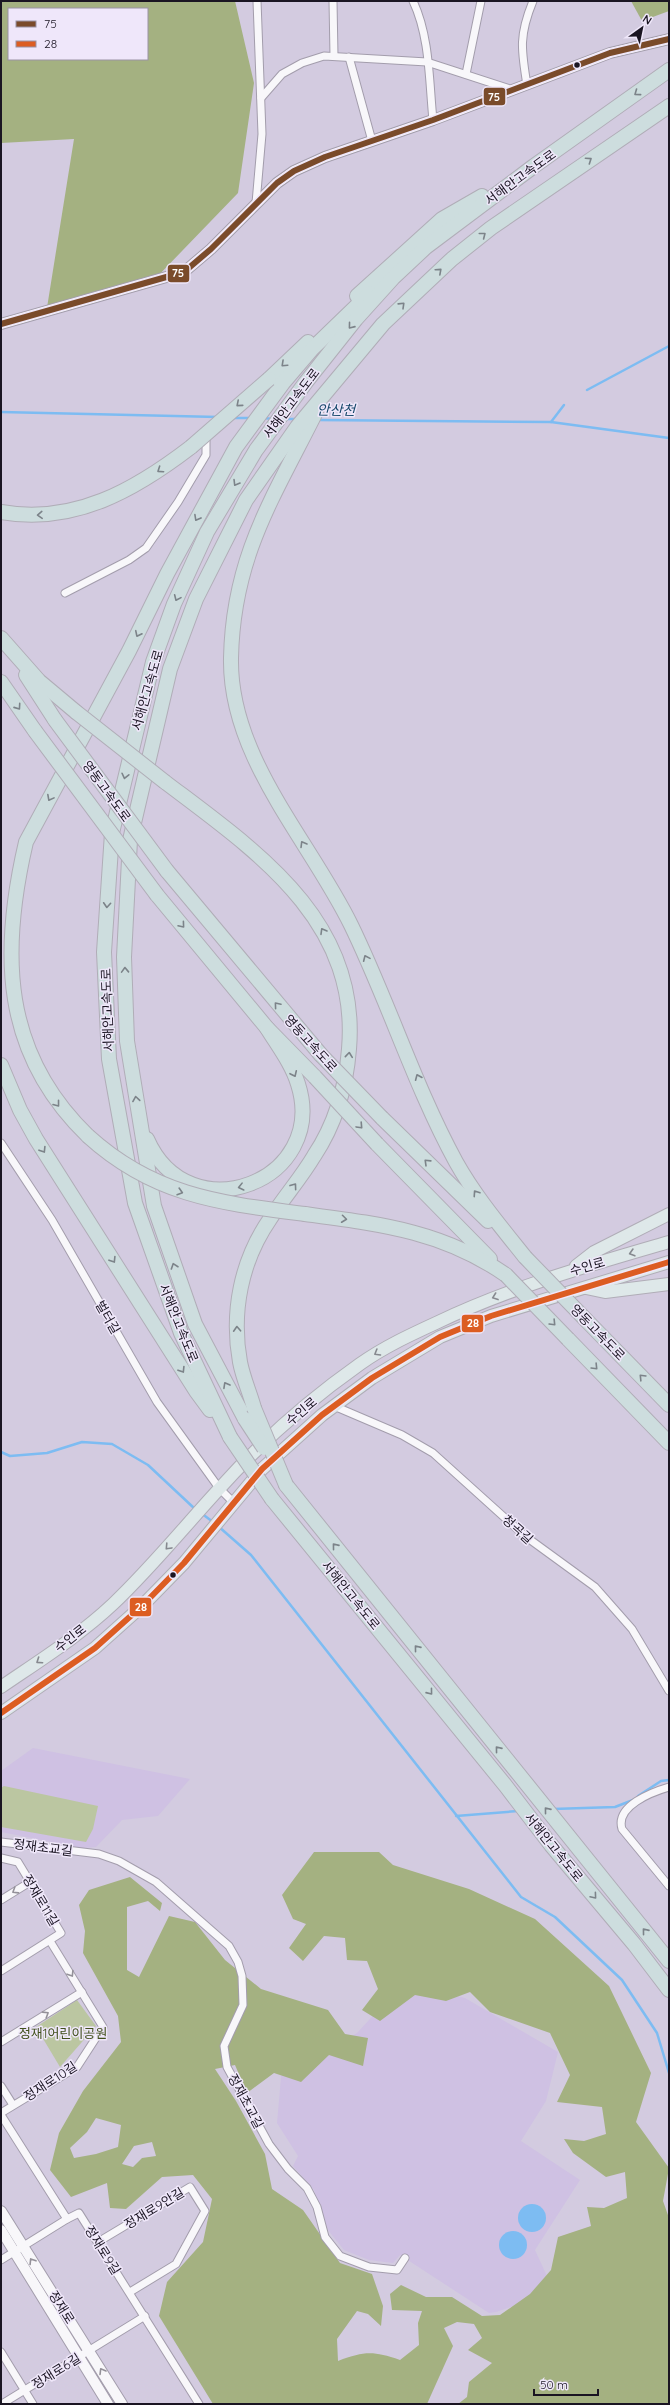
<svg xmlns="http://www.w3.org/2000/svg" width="670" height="2405" viewBox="0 0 670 2405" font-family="Quicksand,'Noto Sans KR',sans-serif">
<rect width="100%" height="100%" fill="#d3cbe0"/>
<g fill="#cfc1e3">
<path d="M33 1748 190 1779 158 1816 122 1820 96 1847 82 1848 1 1832V1771Z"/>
<path d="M426 1988 465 1998 558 2052 546 2101 521 2141 580 2180 535 2250 547 2276 526 2302 496 2312 489 2313 400 2255 393 2263 369 2260 344 2250 328 2230 314 2190 293 2166 298 2156 277 2123 282 2066 338 2045 357 2033 380 2008Z"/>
</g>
<g fill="#bbc6a1">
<path d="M4 1786 98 1806 93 1829 86 1842 1 1827V1788Z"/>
<path d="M77 2000 96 2026 60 2067 36 2027Z"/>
</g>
<g fill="#a4b181" fill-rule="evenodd">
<path d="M1 1H235L254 83 238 193 154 280 46 314 74 139 1 143ZM9 9H147V59H9Z"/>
<path d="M631 1H669V11L642 21Z"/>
<path d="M314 1852H379L393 1865 469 1889 535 1919 609 1986 651 2073 636 2122 669 2168 663 2201 669 2218V2404H458L467 2397 469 2382 492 2363 468 2350 482 2338 474 2324 457 2322 444 2328 453 2346 427 2404H213L159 2316 167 2282 203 2242 212 2199 193 2175 162 2177 126 2209 110 2208 107 2183 71 2197 50 2170 59 2133 83 2091 121 2042 118 2016 83 1953 85 1931 79 1905 89 1890 130 1877 162 1903 160 1911 148 1901 127 1907V1970L139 1977 169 1916 195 1922 225 1960 261 1989 328 2010 345 2034 368 2038 363 2066 329 2055 301 2082 274 2073 247 2093 235 2065 215 2069 236 2101 265 2154 272 2189 303 2210 340 2263 372 2274 383 2306 381 2326 368 2314 357 2311 337 2339 338 2361C365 2351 373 2351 400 2360L419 2345 418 2323 422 2311 392 2310 390 2294 401 2285 426 2297H452L482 2316 500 2315 530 2294 551 2270 558 2237 591 2226 587 2207 604 2208 627 2198 625 2172 606 2177 573 2153 564 2139 584 2141 606 2134 602 2107 557 2102 570 2075 550 2033 490 2012 470 1992 446 2001 415 1995 380 2021 362 2010 378 1989 367 1961 347 1960 345 1938 324 1936 303 1961 289 1948 306 1924 293 1919 282 1895ZM96 2118 121 2125 118 2147 96 2154 74 2158 70 2148 87 2132ZM152 2142 156 2156 142 2158 133 2167 122 2164 134 2146Z"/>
</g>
<g fill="#7dbcf2">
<circle cx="532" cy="2218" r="14"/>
<circle cx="513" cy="2245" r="14"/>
</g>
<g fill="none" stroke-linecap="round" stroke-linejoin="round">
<g stroke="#7dbcf2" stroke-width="2.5">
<path d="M587 390 669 346"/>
<path d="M1 412 218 417"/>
<path d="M233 418H252"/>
<path d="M263 418 274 419"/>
<path d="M285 419H298"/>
<path d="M317 420 551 422 669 438"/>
<path d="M551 422 564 405"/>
<path d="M1 1452 10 1456 47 1453 82 1442 112 1444 148 1465 195 1509"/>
<path d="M201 1513 213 1522"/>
<path d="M218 1526 251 1555 521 1897 555 1917 622 1980 657 2033 669 2073"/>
<path d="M638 1796 661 1781 669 1780"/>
<path d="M553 1809 615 1807 633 1800"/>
<path d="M456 1816 518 1811"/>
</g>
<g stroke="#a39dac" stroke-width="9">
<g id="street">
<path d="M333 1 334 56"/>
<path d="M413 1C430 37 429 81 433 120"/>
<path d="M349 57 372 141"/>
<path d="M466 74 481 1"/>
<path d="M527 85C521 49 519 35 533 1"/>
<path d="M261 98 282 74 302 63 324 56 427 62 513 90"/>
<path d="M256 203 262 134 257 1"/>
<path d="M65 593 129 560 146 548 178 502 206 455V435"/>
<path d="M1 1143 52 1220 157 1402 219 1488 234 1503"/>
<path d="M334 1406 402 1435 433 1453 525 1536 595 1587 632 1629 669 1691"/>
<path d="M669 1787C652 1792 615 1806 622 1829L669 1886"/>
<path d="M1 1842 99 1854 119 1861 156 1882 229 1946 238 1962 242 1976 243 2005 224 2046 227 2067 269 2144 288 2169 307 2188 317 2207 325 2237 340 2256 369 2267 397 2270 405 2258"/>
<path d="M1 1858 18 1862 61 1933 1 1971"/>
<path d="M1 1900 30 1882"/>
<path d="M1 2042 82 1992"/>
<path d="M1 2086 13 2105"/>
<path d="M1 2113 77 2067 103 2027 50 1941"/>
<path d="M1 2115 67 2219 79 2213 199 2404"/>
<path d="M98 2242 190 2187 205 2211 176 2264 130 2292"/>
<path d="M1 2260 67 2219"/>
<path d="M1 2352 33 2404"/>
<path d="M2 2404 145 2316"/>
</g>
</g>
<g stroke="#a39dac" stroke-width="12">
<g id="secondary">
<path d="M1 324 184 272 211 249 277 183 294 171 325 157 433 120 610 53 669 39"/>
<path d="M1 2211 122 2404"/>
<path d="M1 2230 108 2404"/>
</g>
</g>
<g stroke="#b0adb7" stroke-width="14">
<g id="primary">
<path d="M576 1266 594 1252 669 1214"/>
<path d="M586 1288 605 1292 669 1284"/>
<path d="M1 1687C39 1661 79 1636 113 1604 151 1568 184 1527 219 1489 261 1442 309 1400 360 1364 384 1347 410 1335 436 1323 511 1287 590 1265 669 1242"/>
<path d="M1 1713 95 1648 143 1605 184 1563 262 1469 322 1415 372 1378 440 1337 491 1316 669 1262"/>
</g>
</g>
<g stroke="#b0adb7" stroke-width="16">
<g id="highway">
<path d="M357 296 442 219 482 196"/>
<path d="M269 379 308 342"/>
<path d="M316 412C273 498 233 557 231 658 229 757 310 841 351 925 389 1003 415 1087 456 1162 475 1196 501 1227 525 1257"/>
<path d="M1 512C74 525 135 490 191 447"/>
<path d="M1 638 39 681 76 712"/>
<path d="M26 675 55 720"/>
<path d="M1 682 35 731"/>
<path d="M165 782C256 851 360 920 349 1049 346 1088 336 1123 314 1156 301 1178 284 1197 270 1219 241 1261 231 1312 240 1362 243 1378 250 1393 254 1408"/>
<path d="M167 871 321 1055"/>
<path d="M157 895 267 1028 315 1077"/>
<path d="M1 1065 20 1110 36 1139 196 1391 210 1410"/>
<path d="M382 1118 488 1221"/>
<path d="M88 1136C2 1053 0 953 26 842L129 651 167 574 236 447 283 383 312 349 370 293"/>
<path d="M147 1139C189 1235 329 1181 298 1084 292 1064 278 1046 267 1028"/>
<path d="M377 1144 490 1259"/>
<path d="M305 1214C380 1224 443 1231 506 1275"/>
<path d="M587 1321 669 1405"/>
<path d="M568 1339 669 1443"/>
<path d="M245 1419 195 1324 154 1206 127 1041 124 957 130 840 170 669 196 599 246 500 297 427 383 324 452 259 491 228 669 106"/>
<path d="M230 1437 181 1333 135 1203 109 1059 104 952 112 833 153 662 174 604 207 532 256 450 306 382 356 319 393 278 426 247 534 166 669 70"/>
<path d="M286 1485 669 1961"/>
<path d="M272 1499 505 1785 551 1845 634 1944 669 1990"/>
</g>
</g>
<use href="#street" stroke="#f8f7fa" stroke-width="7"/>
<use href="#secondary" stroke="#f8f7fa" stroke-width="10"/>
<use href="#primary" stroke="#dee8e9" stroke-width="12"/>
<use href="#highway" stroke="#cdddde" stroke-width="14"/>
<g stroke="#b0adb7" stroke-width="16" stroke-linecap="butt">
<g id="highway-bridge">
<path d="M191 447 269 379"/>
<path d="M76 712 165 782"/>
<path d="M55 720 167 871"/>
<path d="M35 731 157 895"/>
<path d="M321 1055 382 1118"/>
<path d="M315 1077 377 1144"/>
<path d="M88 1136C154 1196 220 1203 305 1214"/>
<path d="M525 1257 587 1321"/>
<path d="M506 1275 568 1339"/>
<path d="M254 1408 286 1485"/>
<path d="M245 1419 264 1448"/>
<path d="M230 1437 272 1499"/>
</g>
</g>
<use href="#highway-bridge" stroke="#cdddde" stroke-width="14"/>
<g stroke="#efe7fa" stroke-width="9">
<path id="bus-1" d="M1 324 184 272 211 249 277 183 294 171 325 157 433 120 610 53 669 39"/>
</g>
<g stroke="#efe7fa" stroke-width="9">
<path id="bus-2" d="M1 1713 95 1648 143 1605 184 1563 262 1469 322 1415 372 1378 440 1337 491 1316 669 1262"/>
</g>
<use href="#bus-1" stroke="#7a4b2a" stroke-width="6"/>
<use href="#bus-2" stroke="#dc5d22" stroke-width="6"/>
</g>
<defs><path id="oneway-chevron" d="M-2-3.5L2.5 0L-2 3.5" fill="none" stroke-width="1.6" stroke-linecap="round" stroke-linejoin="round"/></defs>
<g stroke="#7c8389">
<use href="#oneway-chevron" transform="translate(637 93) rotate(144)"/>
<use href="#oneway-chevron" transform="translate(589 160) rotate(-34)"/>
<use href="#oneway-chevron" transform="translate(483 235) rotate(-38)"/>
<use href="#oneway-chevron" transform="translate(439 271) rotate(-42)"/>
<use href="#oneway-chevron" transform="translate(402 305) rotate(-44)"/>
<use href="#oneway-chevron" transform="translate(351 326) rotate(129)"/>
<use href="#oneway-chevron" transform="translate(284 364) rotate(137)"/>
<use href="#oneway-chevron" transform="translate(239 404) rotate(139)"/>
<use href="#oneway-chevron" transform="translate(160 470) rotate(146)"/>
<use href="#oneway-chevron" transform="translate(236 483) rotate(121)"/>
<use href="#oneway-chevron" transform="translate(40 515) rotate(177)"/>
<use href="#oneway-chevron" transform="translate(197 518) rotate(119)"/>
<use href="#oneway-chevron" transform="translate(177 598) rotate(114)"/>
<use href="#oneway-chevron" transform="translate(138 634) rotate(116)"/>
<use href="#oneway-chevron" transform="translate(18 707) rotate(55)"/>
<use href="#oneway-chevron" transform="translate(125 776) rotate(103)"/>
<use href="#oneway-chevron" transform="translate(50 798) rotate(118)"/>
<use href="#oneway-chevron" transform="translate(303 844) rotate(-121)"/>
<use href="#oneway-chevron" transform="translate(107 905) rotate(94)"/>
<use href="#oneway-chevron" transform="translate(182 925) rotate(50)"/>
<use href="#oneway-chevron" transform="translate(323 931) rotate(-120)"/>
<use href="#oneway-chevron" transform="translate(366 958) rotate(-114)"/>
<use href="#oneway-chevron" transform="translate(125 970) rotate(-92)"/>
<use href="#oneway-chevron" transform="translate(277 1005) rotate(-130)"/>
<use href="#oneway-chevron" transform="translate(349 1055) rotate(-84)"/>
<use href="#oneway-chevron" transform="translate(294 1074) rotate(65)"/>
<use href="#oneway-chevron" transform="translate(418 1077) rotate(-113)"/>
<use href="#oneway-chevron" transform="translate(136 1099) rotate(-99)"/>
<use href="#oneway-chevron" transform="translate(57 1104) rotate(52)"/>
<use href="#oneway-chevron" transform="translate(360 1126) rotate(47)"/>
<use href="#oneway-chevron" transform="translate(43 1150) rotate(58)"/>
<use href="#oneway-chevron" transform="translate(427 1162) rotate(-136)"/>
<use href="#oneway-chevron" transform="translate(294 1186) rotate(-54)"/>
<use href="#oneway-chevron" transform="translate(241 1187) rotate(166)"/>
<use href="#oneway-chevron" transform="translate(180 1192) rotate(17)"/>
<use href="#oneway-chevron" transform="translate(476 1193) rotate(-124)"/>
<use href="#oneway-chevron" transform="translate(344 1219) rotate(7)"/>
<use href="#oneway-chevron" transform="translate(113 1260) rotate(58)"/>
<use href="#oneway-chevron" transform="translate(174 1266) rotate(-109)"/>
<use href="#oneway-chevron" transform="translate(553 1323) rotate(46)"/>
<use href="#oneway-chevron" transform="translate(237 1329) rotate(-93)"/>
<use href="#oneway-chevron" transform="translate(595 1367) rotate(46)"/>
<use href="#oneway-chevron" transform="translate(182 1370) rotate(58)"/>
<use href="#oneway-chevron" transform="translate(642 1377) rotate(-134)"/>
<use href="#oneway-chevron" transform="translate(226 1385) rotate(-119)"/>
<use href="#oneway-chevron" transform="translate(335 1546) rotate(-129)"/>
<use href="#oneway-chevron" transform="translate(417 1648) rotate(-129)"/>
<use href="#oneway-chevron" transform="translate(430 1692) rotate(51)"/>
<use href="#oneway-chevron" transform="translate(498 1749) rotate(-129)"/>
<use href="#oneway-chevron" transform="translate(547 1810) rotate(-129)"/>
<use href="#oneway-chevron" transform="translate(594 1896) rotate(50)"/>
<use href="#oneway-chevron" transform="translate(645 1931) rotate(-129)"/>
</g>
<g stroke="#86898f">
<use href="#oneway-chevron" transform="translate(632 1253) rotate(164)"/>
<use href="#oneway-chevron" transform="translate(495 1297) rotate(160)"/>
<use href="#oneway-chevron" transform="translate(377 1353) rotate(149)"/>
<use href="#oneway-chevron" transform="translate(168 1547) rotate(133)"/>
<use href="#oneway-chevron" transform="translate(39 1661) rotate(146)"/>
</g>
<g stroke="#949199">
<use href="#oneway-chevron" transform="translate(15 1891) rotate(148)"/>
<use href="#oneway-chevron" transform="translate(71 1974) rotate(58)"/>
<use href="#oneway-chevron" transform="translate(46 2014) rotate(-32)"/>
<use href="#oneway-chevron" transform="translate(32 2261) rotate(-122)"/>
<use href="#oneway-chevron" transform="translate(102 2371) rotate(-121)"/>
</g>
<g fill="#1a1522" stroke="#efe7fa" stroke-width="1.5">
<circle cx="577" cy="65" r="3.5"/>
<circle cx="173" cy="1575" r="3.5"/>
</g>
<g text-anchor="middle" stroke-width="3" stroke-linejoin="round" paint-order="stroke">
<g font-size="13" fill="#1a1522" stroke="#efe7fa">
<text transform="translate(520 177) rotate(-36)" y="5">서해안고속도로</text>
<text transform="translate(291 403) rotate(-53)" y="5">서해안고속도로</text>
<text transform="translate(147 690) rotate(-74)" y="5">서해안고속도로</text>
<text transform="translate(107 791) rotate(54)" y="5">영동고속도로</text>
<text transform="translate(107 1010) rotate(-92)" y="5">서해안고속도로</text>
<text transform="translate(311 1043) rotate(48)" y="5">영동고속도로</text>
<text transform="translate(587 1266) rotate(-16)" y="5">수인로</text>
<text transform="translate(108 1317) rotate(60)" y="5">벌터길</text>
<text transform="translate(179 1323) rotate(68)" y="5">서해안고속도로</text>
<text transform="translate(598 1332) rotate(46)" y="5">영동고속도로</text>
<text transform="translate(301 1411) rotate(-40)" y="5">수인로</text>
<text transform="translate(518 1529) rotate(42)" y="5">청곡길</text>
<text transform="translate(351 1595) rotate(51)" y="5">서해안고속도로</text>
<text transform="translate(70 1638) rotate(-38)" y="5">수인로</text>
<text transform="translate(43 1847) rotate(7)" y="5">정재초교길</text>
<text transform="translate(554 1847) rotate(51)" y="5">서해안고속도로</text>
<text transform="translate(41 1900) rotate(59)" y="5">정재로11길</text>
<text transform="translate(50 2081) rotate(-33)" y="5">정재로10길</text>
<text transform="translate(246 2101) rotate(62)" y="5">정재초교길</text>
<text transform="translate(154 2208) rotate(-31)" y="5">정재로9안길</text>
<text transform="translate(103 2250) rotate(58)" y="5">정재로9길</text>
<text transform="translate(62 2307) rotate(58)" y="5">정재로</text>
<text transform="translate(56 2371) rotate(-32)" y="5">정재로6길</text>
</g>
<g font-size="13" fill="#41501c" stroke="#efe7fa">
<text x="63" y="2038">정재1어린이공원</text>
</g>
<g font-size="14" font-style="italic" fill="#154669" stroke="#efe7fa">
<text transform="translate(336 410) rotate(1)" y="5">안산천</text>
</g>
</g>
<g stroke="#efe7fa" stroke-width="1.5">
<rect x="483" y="87" width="23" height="19" rx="4" fill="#7a4b2a"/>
<rect x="167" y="264" width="23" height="19" rx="4" fill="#7a4b2a"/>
<rect x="461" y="1314" width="23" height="19" rx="4" fill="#dc5d22"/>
<rect x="129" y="1597" width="23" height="20" rx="4" fill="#dc5d22"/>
</g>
<g font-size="11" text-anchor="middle" font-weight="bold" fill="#fff">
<text x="494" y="101">75</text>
<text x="178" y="277">75</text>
<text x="473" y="1327">28</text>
<text x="141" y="1611">28</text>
</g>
<rect width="670" height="2405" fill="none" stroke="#1a1522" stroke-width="4"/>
<rect x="8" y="8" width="140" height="52" fill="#efe7fa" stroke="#9a93a4"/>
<rect x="16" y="21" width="20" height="6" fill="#7a4b2a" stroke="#9a93a4"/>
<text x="44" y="28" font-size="12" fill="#1a1522">75</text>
<rect x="16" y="41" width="20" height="6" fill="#dc5d22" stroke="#9a93a4"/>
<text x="44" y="48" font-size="12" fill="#1a1522">28</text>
<g transform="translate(642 28) rotate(33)" stroke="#efe7fa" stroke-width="3" paint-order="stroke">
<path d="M0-3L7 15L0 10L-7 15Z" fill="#1a1522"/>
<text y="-6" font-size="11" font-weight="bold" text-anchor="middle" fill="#1a1522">N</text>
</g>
<path d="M534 2389v6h64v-6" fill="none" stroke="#1a1522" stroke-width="2"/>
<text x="540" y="2389" font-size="12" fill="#1a1522" stroke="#efe7fa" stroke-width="3" paint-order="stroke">50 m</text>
</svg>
